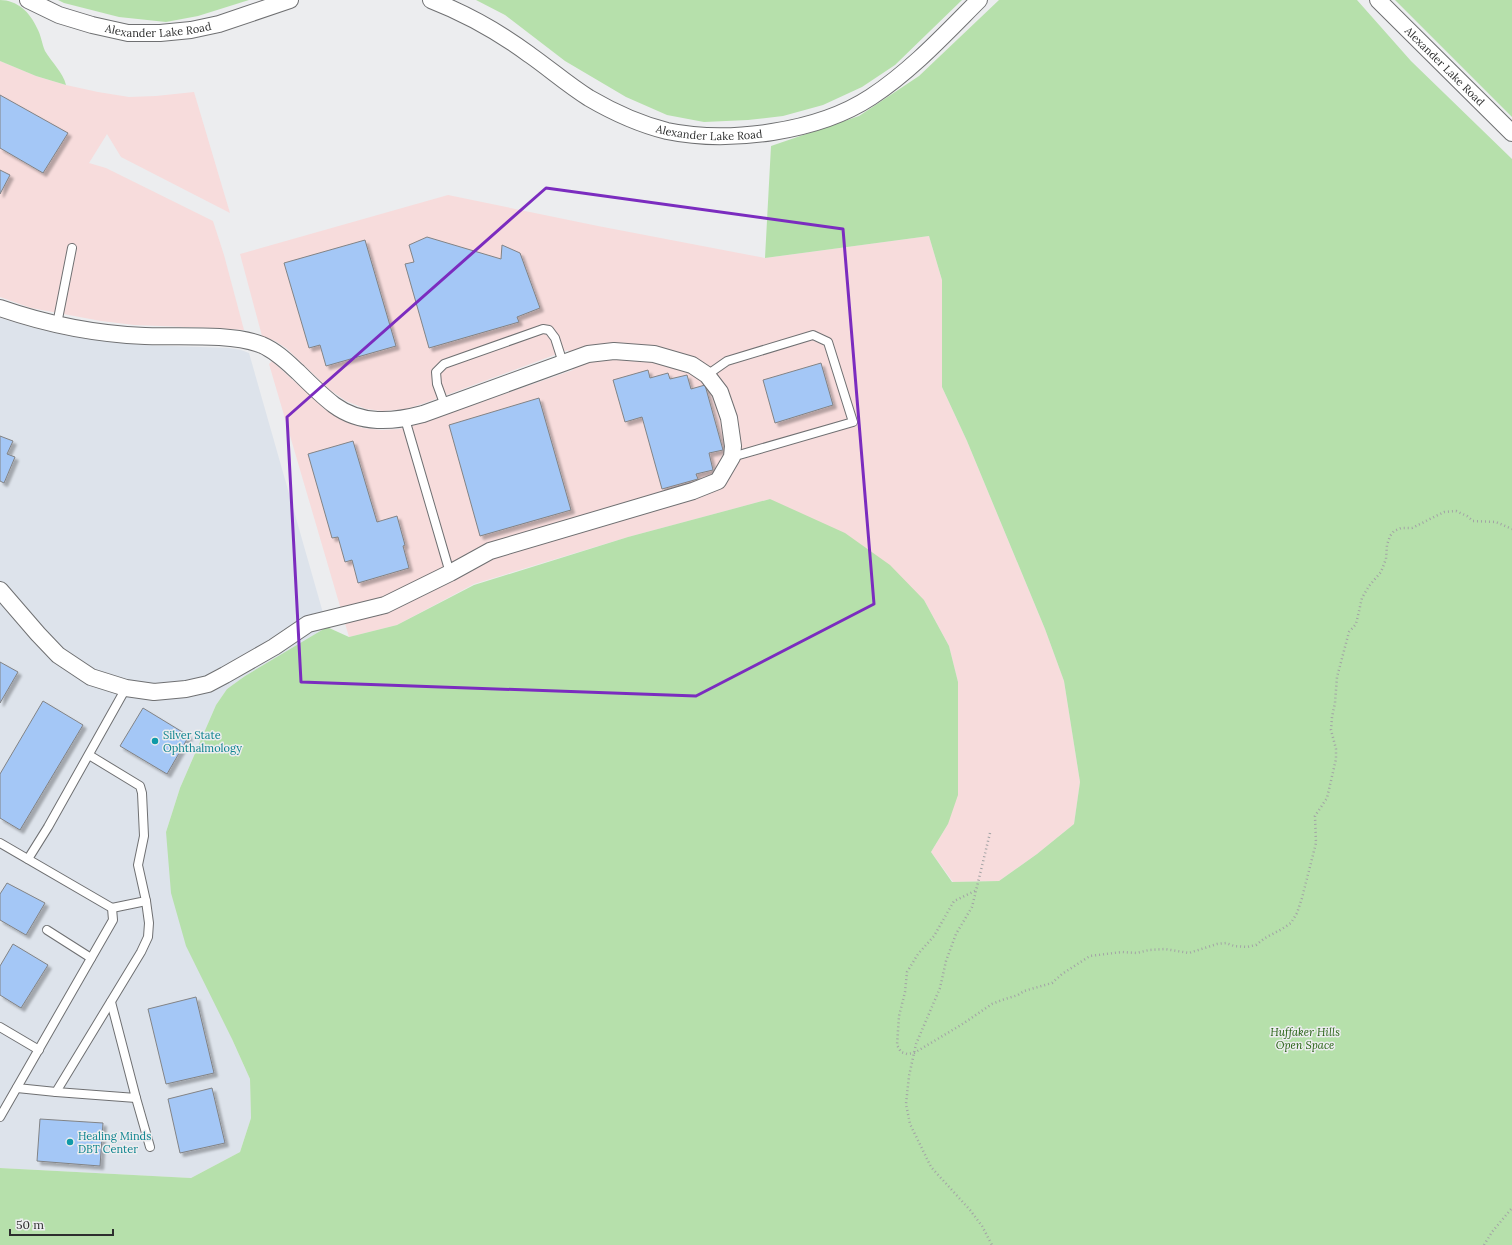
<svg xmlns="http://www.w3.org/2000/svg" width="1512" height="1245" viewBox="0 0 1512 1245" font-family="Lora,serif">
<defs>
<filter id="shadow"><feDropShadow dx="3.5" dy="3.5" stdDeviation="1" flood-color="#0004"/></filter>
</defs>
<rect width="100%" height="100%" fill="#ecedef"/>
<path fill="#dde3eb" d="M0 318 34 328 65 335 107 341 142 345 229 348 241 350 249 353 327 627 245 676 227 689 216 705 180 788 166 832 232 1039 250 1079 251 1118 240 1152 191 1178 0 1168Z"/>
<g fill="#f7dcdc">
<path d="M0 61 36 76 66 85 98 92 129 97 156 96 194 92 230 213 121 157 107 134 89 163 106 168 213 221 224 255 244 330 212 328 134 325 101 321 31 308 0 297Z"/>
<path d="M448 195 598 226 765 258 929 236 942 280V387L967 441 1045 629 1064 681 1080 782 1074 824 1037 854 999 881 953 882 931 852 948 824 958 682 949 646 924 600 770 499 628 537 474 584 397 625 349 637 269 364 272 361 326 410 344 421 363 428 382 430 399 429 422 423 573 370 568 350 425 403 406 409 383 411 366 409 346 401 330 390 286 348 275 341 262 336 240 254Z"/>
</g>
<g fill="#b6e0ab">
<path d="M0 0C17 0 30 12 37 28 41 35 42 44 45 51 52 63 63 72 66 85L36 76 0 61Z"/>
<path d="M58 0H249L198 16 166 22 119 17 64 3Z"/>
<path d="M476 0H962L895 65 862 87 823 105 783 116 748 120 704 122 667 115 626 97 565 61 505 15Z"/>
<path d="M999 0H1357L1411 61 1512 159V1245H0V1168L191 1178 240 1152 251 1118 250 1079 232 1039 186 946 171 893 166 832 180 788 216 705 227 689 245 676 327 627 349 637 397 625 474 585 628 537 770 499 845 533 890 565 924 600 949 646 958 682V795L948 824 931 852 952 882 999 881 1037 854 1074 824 1080 782 1064 681 1045 629 967 441 942 387V280L929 236 765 258 771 146 859 116 919 76Z"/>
<path d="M1395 0H1512V117Z"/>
</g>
<g fill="#a4c7f6" stroke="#828385" filter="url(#shadow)">
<path d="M0 95 68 133 43 173 0 148Z"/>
<path d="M0 170 10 175 0 194Z"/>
<path d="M427 237 501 259 502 245 520 253 540 308 517 317 519 322 429 348 405 264 414 262 409 245Z"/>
<path d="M365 240 396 346 326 366 320 345 309 348 284 263Z"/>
<path d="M821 363 833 405 775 423 763 380Z"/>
<path d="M648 370 650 378 668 373 670 379 687 375 691 389 705 385 723 450 709 453 713 470 696 474 698 479 662 489 642 417 625 422 613 380Z"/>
<path d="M539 398 571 510 480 536 449 425Z"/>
<path d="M0 436 13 441 7 454 15 457 4 483 0 481Z"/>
<path d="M353 441 377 522 397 516 405 545 403 546 409 568 358 583 352 560 345 562 338 537 332 538 308 454Z"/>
<path d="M0 662 18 672 0 703Z"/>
<path d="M43 701 83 725 20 830 0 818V774Z"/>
<path d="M143 708 189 736 167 774 120 746Z"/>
<path d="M7 883 45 903 26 935 0 920V894Z"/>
<path d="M13 944 48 965 21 1008 0 995V966Z"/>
<path d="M196 997 214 1073 166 1084 148 1009Z"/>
<path d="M212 1088 225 1143 180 1153 168 1099Z"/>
<path d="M40 1119 103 1123 100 1166 37 1161Z"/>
</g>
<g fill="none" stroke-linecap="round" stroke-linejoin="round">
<g stroke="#6f7072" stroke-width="10">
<g id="service">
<path d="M57 324 72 248"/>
<path d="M707 375 727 361 813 335 828 342 853 422 732 457"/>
<path d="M445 406 437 384 436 372 444 364 543 329 549 330 555 338 563 363"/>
<path d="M405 419 450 573"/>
<path d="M89 755 140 786 142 793 144 836 138 865 146 901 112 908"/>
<path d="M0 843 112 908 113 920 0 1117"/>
<path d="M28 859 48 827 126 688"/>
<path d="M47 930 91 958"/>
<path d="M0 1027 39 1050"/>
<path d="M17 1088 56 1092 141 952 148 937 149 923 146 901"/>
<path d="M56 1092 136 1098 111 1002"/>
<path d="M136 1098 150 1147"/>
</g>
</g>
<g stroke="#6f7072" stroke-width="18">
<g id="minor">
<path id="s1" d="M28 0 59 15 92 25 128 33H160L191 30 219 24 290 0"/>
<path id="s2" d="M431 0C467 14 499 32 530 55 550 69 568 85 589 98 613 112 639 124 667 131 729 144 818 132 871 97 912 70 945 34 979 0"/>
<path id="s3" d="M1378 0 1512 133"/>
<path d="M0 308C46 324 96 334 145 336 178 337 232 333 262 345 276 351 287 362 298 372 309 383 321 395 334 405 361 425 393 422 423 414L588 354 614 351 654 354 692 365 707 375 720 392 729 418 733 446 732 457 718 481 693 491 490 551 450 573 385 605 308 624 274 647 225 675 208 684 186 689 154 692 126 688 91 677 58 655 38 634 0 590"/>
</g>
</g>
<g stroke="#a2a3a5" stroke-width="2.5" stroke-dasharray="1 3" stroke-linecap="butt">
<path d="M990 833 972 907 956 934 946 961 940 988 916 1044 909 1076 906 1104 910 1124 931 1167 970 1210 982 1226 992 1245"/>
<path d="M975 891 954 901 934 936 918 954 907 972 905 992 899 1016 897 1045 901 1052 907 1054 914 1053 961 1025 992 1004 1002 1000 1018 995 1024 991 1052 983 1062 974 1090 956 1122 952 1137 953 1149 950 1165 949 1189 953 1217 944 1226 943 1234 946 1247 947 1256 945 1265 938 1282 929 1291 923 1297 913 1302 898 1316 843 1315 816 1327 798 1336 759V749L1331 730 1332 717 1335 703 1337 677 1349 632 1356 624 1362 598 1369 586 1381 572 1386 559 1387 545 1390 536 1394 531 1401 528H1412L1444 512 1456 511 1467 516 1473 521 1496 522 1512 529"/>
<path d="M1484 1245 1492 1232 1512 1208"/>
</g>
<use href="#service" stroke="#fff" stroke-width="8"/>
<use href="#minor" stroke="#fff" stroke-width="16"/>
</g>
<path fill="none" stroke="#7b2cbf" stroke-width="3" stroke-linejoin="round" d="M546 188 843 229 874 604 696 696 301 682 287 417Z"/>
<g fill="#0f9aa8" stroke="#ecedef" stroke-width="1.5">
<circle cx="155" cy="741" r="4"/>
<circle cx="70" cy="1142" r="4"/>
</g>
<g text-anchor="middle" stroke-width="3" stroke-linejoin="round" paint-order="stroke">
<g font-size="11" fill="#2d2e2e" stroke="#ecedef">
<text dy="4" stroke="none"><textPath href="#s1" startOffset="136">Alexander Lake Road</textPath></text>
<text dy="4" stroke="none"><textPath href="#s3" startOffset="94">Alexander Lake Road</textPath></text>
<text dy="4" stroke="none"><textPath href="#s2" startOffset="314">Alexander Lake Road</textPath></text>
</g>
<g font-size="11" fill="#0d838f" stroke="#ecedef" text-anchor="start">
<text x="163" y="739">Silver State<tspan x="163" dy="13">Ophthalmology</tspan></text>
<text x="78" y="1140">Healing Minds<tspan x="78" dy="13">DBT Center</tspan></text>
</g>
<g font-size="11" font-style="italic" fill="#256012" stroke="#ecedef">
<text x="1305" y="1036">Huffaker Hills<tspan x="1305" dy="13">Open Space</tspan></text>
</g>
</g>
<path d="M10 1229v6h103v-6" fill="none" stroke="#2d2e2e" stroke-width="2"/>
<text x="16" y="1229" font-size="12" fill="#2d2e2e" stroke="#ecedef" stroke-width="3" paint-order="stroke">50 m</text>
</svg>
